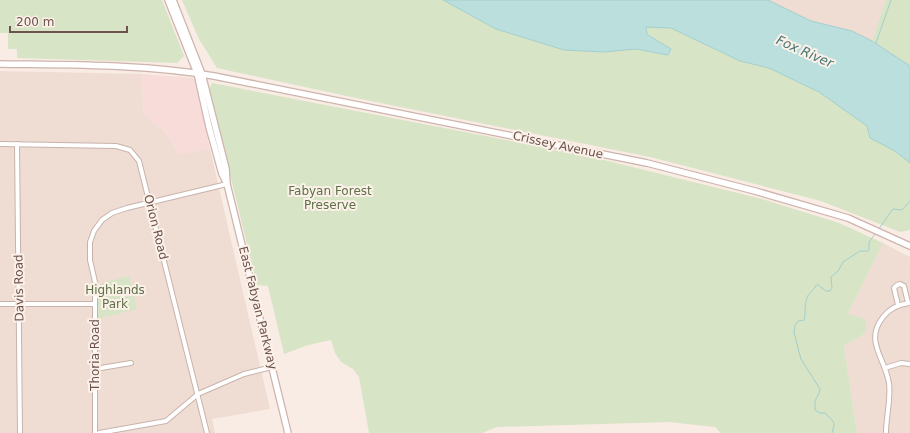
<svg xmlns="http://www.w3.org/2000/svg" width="910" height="433" viewBox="0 0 910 433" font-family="'DejaVu Sans',sans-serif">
<rect width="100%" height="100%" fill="#f9ece4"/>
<g fill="#efddd3">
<path d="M768 0H886L872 41 852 31 811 21Z"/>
<path d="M0 71 141 74 144 115 164 131 179 154 210 149 270 409 212 419 215 433H0Z"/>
<path d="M883 243 910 257V433H857L844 346 866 333 848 314Z"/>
</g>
<path fill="#f7dcd9" d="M141 74 194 78 210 149 179 155 164 131 144 115Z"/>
<g fill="#d7e4c5">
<path d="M0 0H162L184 56 177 63 17 58V49H8V33H0Z"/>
<path d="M182 0H443L496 29 564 50 604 52 636 49 668 55 671 49 647 33 646 27 671 28 740 61 769 68 819 92 867 126 895 151 910 163V230L900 232 821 201 650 157 356 98 217 68 199 39Z"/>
<path d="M886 0H910V66L872 41Z"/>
<path d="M212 83 588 156 762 199 839 223 883 243 848 314 865 319 866 333 844 346 857 433H721L715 427 669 422 497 427 482 433H369L359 377 353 369 341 362 335 353 331 340 308 345 284 354 268 286 257 285 210 93V87Z"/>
<path d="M129 276 137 309 97 319V286L104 282Z"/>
</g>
<path fill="#bbdfdd" stroke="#a3cfcd" d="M443 0H768L811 21 852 31 872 41 910 66V163L895 151 870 138 867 126 819 92 769 68 740 61 671 28 646 27 647 34 671 49 668 55 636 49 604 52 564 50 496 29Z"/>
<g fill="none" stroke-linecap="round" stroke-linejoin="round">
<g stroke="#a3cfcd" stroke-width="1">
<path d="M876 43 891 0"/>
<path d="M878 230 893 209 902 210 910 201"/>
<path d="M832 433C836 421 834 422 825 413H820L815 410V401L819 393 820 389 801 359 799 352 794 332 795 325 798 321 804 320C806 313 804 305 807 298 808 293 814 291 816 285H818L826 291H830L832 288 831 277 838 271 843 262 860 251H868L869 250V242L875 234"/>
</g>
<g stroke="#c8b3ac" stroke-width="6">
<g id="minor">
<path d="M0 144 116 146 130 150 139 161 207 433"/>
<path d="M17 144 20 433"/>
<path d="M0 304H95"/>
<path d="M898 305 894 288 897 285 900 284 904 286 908 303"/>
<path d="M885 368 901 363 910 364"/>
<path d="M95 369 131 363"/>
<path d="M95 433V282L90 260V242L94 231 102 220 112 213 127 208 227 184"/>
<path d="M99 433 166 421 198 394 244 374 272 367"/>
<path d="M886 433C886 417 891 400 889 383 885 358 864 341 883 317 890 308 900 304 910 303"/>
</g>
</g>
<g stroke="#cdb4ad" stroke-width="8">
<g id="secondary">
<path d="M168 0 197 73 209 127 222 174 226 182"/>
<path d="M173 0 202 74 226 169 227 184 288 433"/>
<path d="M0 64C72 65 143 64 214 76L647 163 755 191 848 218 910 246"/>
</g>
</g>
<use href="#minor" stroke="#fff" stroke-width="4"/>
<use href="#secondary" stroke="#fff" stroke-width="5.5"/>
</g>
<g text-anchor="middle" stroke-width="4" stroke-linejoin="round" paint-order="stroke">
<g font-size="12" fill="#6d524d" stroke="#fcf1e9">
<text transform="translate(558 145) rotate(12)" y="4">Crissey Avenue</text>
<text transform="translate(156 227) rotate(76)" y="4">Orion Road</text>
<text transform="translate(19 288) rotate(-91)" y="4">Davis Road</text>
<text transform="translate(258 308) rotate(76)" y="4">East Fabyan Parkway</text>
<text transform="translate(95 355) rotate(-90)" y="4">Thoria Road</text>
</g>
<g font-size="12" fill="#5c7147" stroke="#fcf1e9">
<text x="330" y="195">Fabyan Forest<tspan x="330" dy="14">Preserve</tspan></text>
<text x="115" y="294">Highlands<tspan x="115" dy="14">Park</tspan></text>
</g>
<g font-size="13" font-style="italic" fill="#477776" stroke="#fcf1e9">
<text transform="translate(805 51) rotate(24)" y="5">Fox River</text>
</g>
</g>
<path d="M10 26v6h117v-6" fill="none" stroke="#6d524d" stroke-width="2"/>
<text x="16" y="26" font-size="12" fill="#6d524d" stroke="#fcf1e9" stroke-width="3" paint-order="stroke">200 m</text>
</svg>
